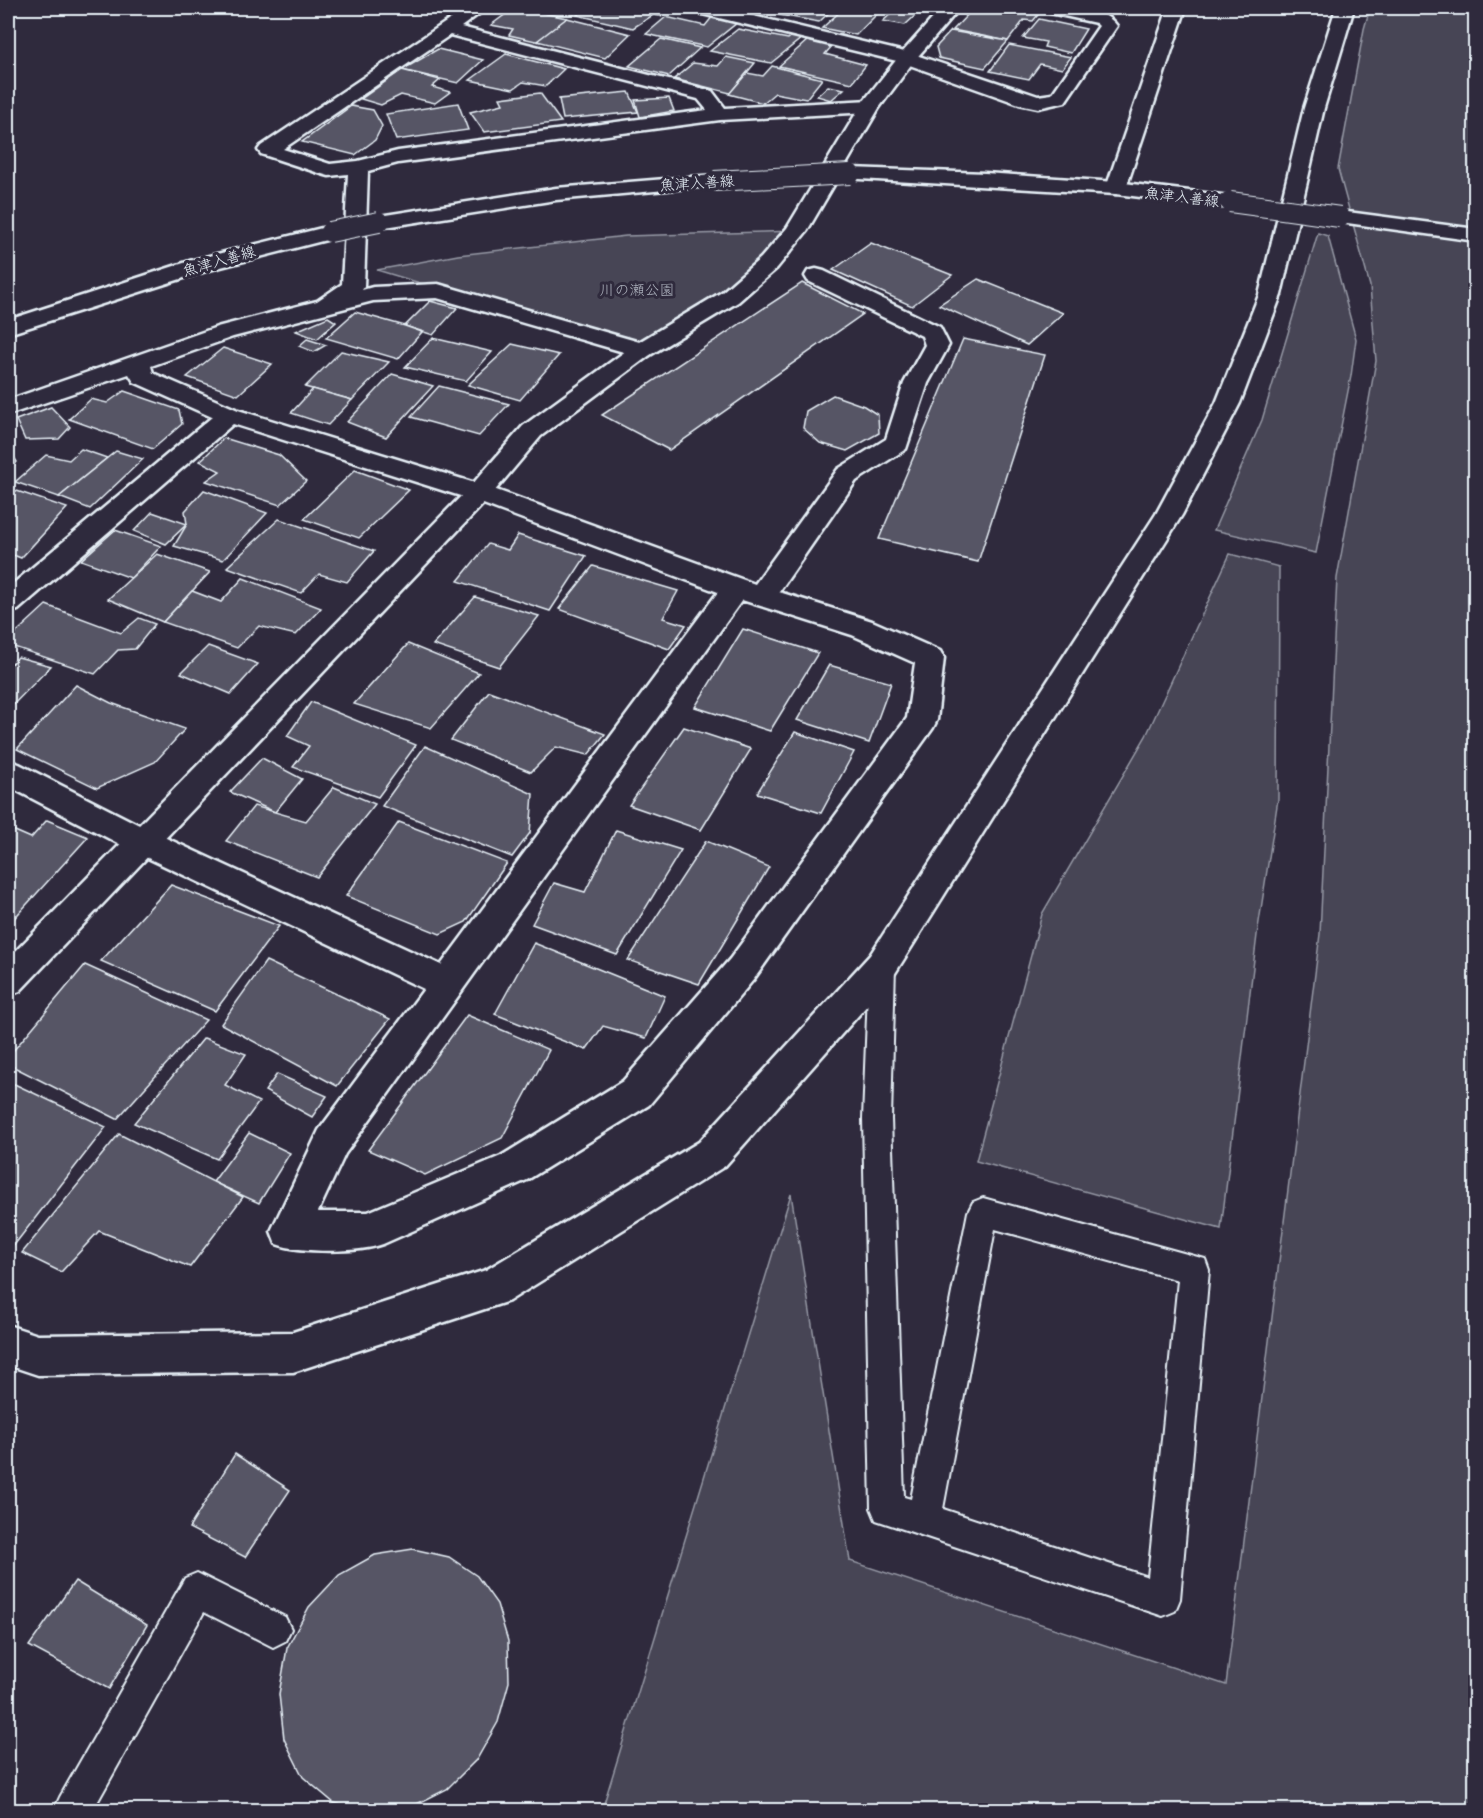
<svg xmlns="http://www.w3.org/2000/svg" width="1483" height="1818" viewBox="0 0 1483 1818" font-family="Pangolin,'Klee One',sans-serif">
<rect width="100%" height="100%" fill="#2f2a3d"/>
<filter id="ink" filterUnits="userSpaceOnUse"><feTurbulence type="fractalNoise" baseFrequency=".0167" numOctaves="2"/><feDisplacementMap in="SourceGraphic" scale="12" xChannelSelector="R" yChannelSelector="G"/><feConvolveMatrix kernelMatrix="1 2 1 2 8 2 1 2 1" color-interpolation-filters="sRGB"/></filter>
<g filter="url(#ink)">
<g fill="#464455" stroke="#979aa6" stroke-width="1.5">
<path d="M1370 8H1475V1810H602L791 1194 850 1561 1226 1685 1320 934 1337 578 1376 361 1370 286 1338 169 1364 29Z"/>
<path d="M796 231 769 263 642 350 377 270 458 255 626 236Z"/>
<path d="M1318 233 1328 236 1356 339 1351 376 1316 553 1214 530 1262 420Z"/>
<path d="M1230 554 1279 567 1278 799 1257 935 1221 1229 976 1161 1042 914 1146 736Z"/>
</g>
<g fill="#575565" stroke="#e8f1f8" stroke-width="1.5">
<path d="M514 8H518L567 18 540 42 509 35 513 29 491 25Z"/>
<path d="M544 8H583L574 14Z"/>
<path d="M587 8H672L661 16 653 15 633 28 577 15Z"/>
<path d="M790 8H834L819 22 780 15Z"/>
<path d="M844 8H883L856 35 822 28Z"/>
<path d="M882 8H915L910 14Z"/>
<path d="M1011 8 1042 10 1033 21 1024 20 1008 41 953 30 970 12 1006 14Z"/>
<path d="M1099 8H1130L1126 14Z"/>
<path d="M894 11 910 14 916 15 905 25 883 21Z"/>
<path d="M713 16 738 22 707 47 646 34 666 17 705 26Z"/>
<path d="M567 18 630 34 605 58 537 41Z"/>
<path d="M1039 19 1086 29 1071 53 1044 47 1046 42 1023 38Z"/>
<path d="M738 29 788 39 793 35 802 38 771 63 710 51Z"/>
<path d="M951 31 1008 41 985 68 939 58 936 47Z"/>
<path d="M661 39 700 48 669 76 629 66Z"/>
<path d="M809 39 833 45 825 54 866 65 852 83 779 66Z"/>
<path d="M1009 45 1071 57 1062 69 1040 64 1029 79 990 71Z"/>
<path d="M438 49 483 60 458 83 402 70Z"/>
<path d="M506 54 564 69 546 86 523 82 513 89 470 80Z"/>
<path d="M726 57 755 63 730 93 674 79 693 63 718 66Z"/>
<path d="M772 66 822 79 806 99 775 93 763 103 729 94 747 73 763 76Z"/>
<path d="M402 70 440 80 432 87 450 92 435 103 401 95 381 105 361 99Z"/>
<path d="M828 86 844 89 831 100 817 96Z"/>
<path d="M629 92 638 112 563 119 559 99Z"/>
<path d="M540 93 561 122 484 132 470 112 503 104 500 98Z"/>
<path d="M669 98 674 111 640 117 635 100Z"/>
<path d="M458 103 468 130 396 140 386 114Z"/>
<path d="M351 106 373 110 382 126 375 140 355 155 302 142Z"/>
<path d="M871 243 952 275 912 306 833 270Z"/>
<path d="M978 279 1063 313 1027 345 939 305Z"/>
<path d="M802 283 863 314 669 450 602 415Z"/>
<path d="M430 301 457 308 433 335 405 326Z"/>
<path d="M355 312 405 326 422 332 398 359 326 338Z"/>
<path d="M328 317 336 322 317 339 296 331Z"/>
<path d="M433 338 492 352 466 381 405 367Z"/>
<path d="M307 339 326 345 314 352 299 346Z"/>
<path d="M963 339 1045 355 978 562 879 539Z"/>
<path d="M512 344 559 355 520 400 468 385Z"/>
<path d="M223 348 272 364 238 395 187 377Z"/>
<path d="M341 351 389 362 352 400 305 387Z"/>
<path d="M392 374 433 386 386 437 347 422Z"/>
<path d="M439 386 509 404 479 436 411 417Z"/>
<path d="M313 389 352 400 328 425 291 413Z"/>
<path d="M124 391 179 410 182 424 153 449 69 419 91 399 107 403Z"/>
<path d="M833 395 864 406 878 415 879 433 847 451 820 443 803 428 806 411Z"/>
<path d="M51 407 70 427 59 439 25 440 16 420Z"/>
<path d="M224 438 279 455 306 481 280 505 206 481 220 471 200 461Z"/>
<path d="M8 448 17 462 8 473Z"/>
<path d="M81 449 107 458 59 497 15 482 46 455 69 460Z"/>
<path d="M116 451 143 459 90 509 59 497Z"/>
<path d="M355 470 409 490 359 538 304 519Z"/>
<path d="M8 488 67 508 21 558 8 553Z"/>
<path d="M204 490 267 513 223 560 174 546 187 524 185 511Z"/>
<path d="M152 512 187 524 166 544 134 531Z"/>
<path d="M279 519 374 551 347 582 319 574 301 593 227 567Z"/>
<path d="M115 530 161 546 131 578 81 560Z"/>
<path d="M518 535 586 556 550 611 458 581 488 544 508 550Z"/>
<path d="M157 554 210 572 163 622 108 599Z"/>
<path d="M593 566 678 591 663 618 686 625 669 649 559 609Z"/>
<path d="M243 578 321 608 296 635 259 626 237 648 163 622 192 591 221 602Z"/>
<path d="M475 597 539 616 499 667 433 645Z"/>
<path d="M46 605 121 633 139 618 155 624 135 649 118 650 95 674 8 645V640Z"/>
<path d="M743 629 818 653 770 731 695 707Z"/>
<path d="M408 644 479 673 431 728 354 704Z"/>
<path d="M208 646 258 664 231 694 181 673Z"/>
<path d="M18 657 51 666 8 710V667Z"/>
<path d="M829 665 891 683 869 743 797 720Z"/>
<path d="M76 685 111 703 185 729 155 762 97 788 17 749Z"/>
<path d="M489 691 605 734 588 755 556 747 531 772 451 740Z"/>
<path d="M311 702 416 745 378 797 293 767 309 746 287 736Z"/>
<path d="M684 727 751 749 701 830 629 805Z"/>
<path d="M795 732 854 752 821 813 757 793Z"/>
<path d="M425 746 533 794 530 833 512 857 382 806Z"/>
<path d="M262 758 302 779 275 812 230 792Z"/>
<path d="M334 787 375 804 317 877 226 841 254 806 306 821Z"/>
<path d="M47 820 88 837 8 925V828L31 838Z"/>
<path d="M399 822 507 863 466 922 440 934 346 896Z"/>
<path d="M616 830 681 850 617 955 532 924 554 883 585 892Z"/>
<path d="M706 841 769 867 699 984 628 960Z"/>
<path d="M171 885 279 926 215 1011 101 961Z"/>
<path d="M534 943 665 996 646 1038 603 1026 586 1050 495 1014Z"/>
<path d="M266 961 390 1019 337 1086 221 1024Z"/>
<path d="M85 965 206 1020 117 1119 8 1064V1057Z"/>
<path d="M467 1015 549 1050 502 1138 425 1175 368 1150Z"/>
<path d="M204 1038 246 1054 225 1085 259 1102 217 1159 134 1123Z"/>
<path d="M277 1074 327 1096 312 1117 265 1091Z"/>
<path d="M8 1081 106 1127 8 1253Z"/>
<path d="M249 1133 290 1153 259 1203 213 1182Z"/>
<path d="M119 1134 243 1197 190 1267 99 1231 61 1272 22 1253Z"/>
<path d="M235 1454 290 1490 245 1557 189 1528Z"/>
<path d="M413 1549 449 1557 477 1576 497 1604 508 1641 509 1682 498 1722 477 1759 447 1789 411 1807 395 1810H360L334 1803 303 1777 284 1739 279 1694 287 1648 309 1607 339 1575 375 1555Z"/>
<path d="M75 1581 147 1625 109 1689 29 1646Z"/>
</g>
<g fill="none" stroke-linecap="round" stroke-linejoin="round">
<g stroke="#e8f1f8" stroke-width="4">
<g id="service">
<path d="M882 954 891 957 895 965 891 1119 904 1497 911 1499 968 1212 973 1202 983 1198 1205 1259 1209 1270 1180 1599 1175 1611 1163 1616 876 1520 871 1508 863 1119 869 965 873 957ZM995 1229 1178 1280 1148 1577 943 1509Z"/>
<path d="M197 1573 285 1617 291 1629 285 1641 273 1647 204 1612 93 1810H54L60 1797 185 1578Z"/>
</g>
</g>
<g stroke="#e8f1f8" stroke-width="5">
<g id="minor">
<path d="M467 8H487L461 27 712 91 725 108 870 100 877 102 880 106 877 110 870 112 720 120 398 163 368 171 364 287 362 290 373 287 438 284 650 345 654 350 650 355 642 357 634 355 437 298 373 301 233 337 151 366 153 373 238 410 488 487 755 584 838 469 886 439 904 383 925 345 922 336 808 281 805 276 808 271 816 269 824 271 940 327 949 345 928 383 906 449 856 481 779 592 872 621 940 651 944 658 937 720 933 728 754 979 649 1105 527 1180 383 1244C360 1253 299 1253 276 1244L271 1231 319 1130 424 989 131 850 8 786V760L19 764 153 832 441 965 718 592 470 499 233 424 18 610 8 613V588L212 417 134 382 129 374 8 415V400L217 327 317 301 342 284 348 174 329 176 322 174 261 154 258 150 261 146ZM450 35 698 99 707 110 398 151 358 161 330 164 283 149ZM742 600 852 635 915 663 907 718 730 959 623 1081 501 1156 368 1212H318L345 1154Z"/>
<path d="M691 8H720L913 54 1038 96 1052 94 1099 26 1096 23 1046 12 1044 8C1067 8 1102 5 1117 26L1065 102 1038 108 1019 104 901 62 694 12Z"/>
</g>
</g>
<g stroke="#e8f1f8" stroke-width="5">
<g id="tertiary">
<path d="M942 8H960L913 62 879 108 807 231 777 268 738 302 650 355 541 436 488 499 20 991 8 996V959L470 487 523 426 634 345 722 292 761 258 787 228 863 102 901 54Z"/>
<path d="M1168 8H1186L1126 188 1123 192 1116 194 1109 192 1106 188Z"/>
<path d="M1336 8H1354L1324 108 1281 295 1240 403 1182 515 894 975 725 1166 509 1301 293 1372 38 1375 8 1365V1325L38 1335 293 1332 486 1270 699 1142 870 955 1156 514 1216 403 1259 295 1304 108Z"/>
</g>
</g>
<g stroke="#e8f1f8" stroke-width="5">
<g id="secondary">
<path d="M850 168 985 173 1116 182 1230 196 1237 198 1240 202 1237 206 1230 208 1116 194 843 178 840 174 843 170Z"/>
<path d="M714 175 721 177 724 181 721 185 556 200 379 228 372 226 368 222 372 218 379 216 556 188Z"/>
<path d="M1340 211 1476 229V241L1333 221 1329 217 1333 213Z"/>
<path d="M330 226 338 227 341 232 338 237 209 270 8 334V320L193 260Z"/>
</g>
</g>
<use href="#service" fill="#2f2a3d" fill-rule="evenodd"/>
<use href="#minor" fill="#2f2a3d" fill-rule="evenodd"/>
<use href="#tertiary" fill="#2f2a3d" fill-rule="evenodd"/>
<use href="#secondary" fill="#2f2a3d" fill-rule="evenodd"/>
<g stroke="#e8f1f8" stroke-width="22" stroke-linecap="butt">
<g id="secondary-bridge">
<path d="M714 181 850 174"/>
<path d="M1230 202 1340 217"/>
<path d="M330 232 379 222"/>
</g>
</g>
<use href="#secondary-bridge" stroke="#2f2a3d" stroke-width="20"/>
</g>
</g>
<g text-anchor="middle" stroke-width="6" stroke-linejoin="round" paint-order="stroke">
<g font-size="15" fill="#e8f1f8" stroke="#2f2a3d">
<text transform="translate(697 183) rotate(-4)" y="5">魚津入善線</text>
<text transform="translate(1182 197) rotate(7)" y="5">魚津入善線</text>
<text transform="translate(219 261) rotate(-16)" y="5">魚津入善線</text>
</g>
<g font-size="15" fill="#afb4bf" stroke="#2f2a3d">
<text x="637" y="295">川の瀬公園</text>
</g>
</g>
<rect width="1483" height="1818" fill="none" stroke="#2f2a3d" stroke-width="30"/>
<rect x="15" y="15" width="1453" height="1788" fill="none" stroke="#e8f1f8" stroke-width="2" filter="url(#ink)"/>
</svg>
